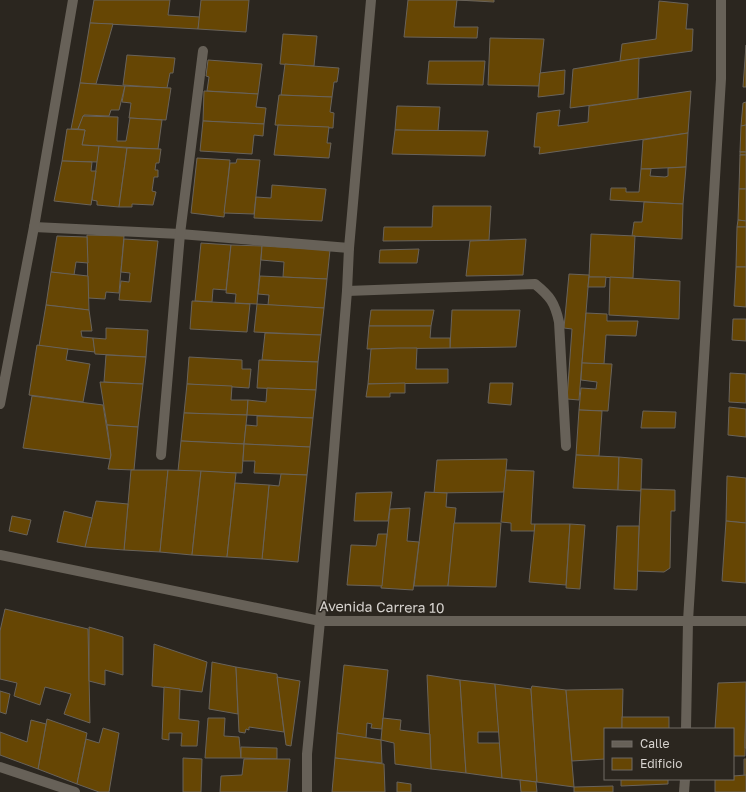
<svg xmlns="http://www.w3.org/2000/svg" width="746" height="792" viewBox="0 0 746 792" font-family="'Golos Text',sans-serif">
<rect width="100%" height="100%" fill="#2b261f"/>
<g fill="#664604" stroke="#69635b">
<path d="M94 0H170L168 15 200 17 198 29 90 23Z"/>
<path d="M201 0H249L246 32 198 29Z"/>
<path d="M408 0H457L454 27H478L477 38 404 37Z"/>
<path d="M457 0H494V2Z"/>
<path d="M659 1 688 4 686 29H693L692 51 620 61 622 44 656 39Z"/>
<path d="M90 23 113 24 96 84 80 83Z"/>
<path d="M283 34 317 36 314 66 280 64Z"/>
<path d="M490 38 544 39 539 86 488 85Z"/>
<path d="M746 45V87H743Z"/>
<path d="M127 55 175 58 173 73H170L167 88 123 85Z"/>
<path d="M639 58 638 99 570 108 573 69Z"/>
<path d="M208 60 262 64 258 94 207 91 209 77 206 76Z"/>
<path d="M429 61H485L483 85 427 84Z"/>
<path d="M285 64 339 68 337 82H334L332 97 281 95Z"/>
<path d="M565 70 564 94 538 97 540 73Z"/>
<path d="M80 83 125 86 119 110H111L109 116 84 115 78 129H71Z"/>
<path d="M125 86 171 88 166 120 129 118 131 103 122 102Z"/>
<path d="M204 91 258 94 256 107 266 108 264 124 203 121Z"/>
<path d="M691 91 688 133 539 154 540 147H534L537 113 560 110 558 126 588 122 589 106Z"/>
<path d="M279 95 332 97 330 112 334 113 333 128 275 125Z"/>
<path d="M746 102V125L741 126 743 103Z"/>
<path d="M397 106 440 107 438 131 395 130Z"/>
<path d="M83 116 118 117 117 141H126L130 118 162 120 158 149 82 145 85 130 78 129Z"/>
<path d="M203 121 264 124 263 136 254 135 252 154 200 151Z"/>
<path d="M278 125 329 127 327 143H331L329 158 274 155Z"/>
<path d="M746 125V152H740L741 126Z"/>
<path d="M67 129 85 130 82 145 99 146 98 162 62 161Z"/>
<path d="M395 130 488 131 485 156 392 154Z"/>
<path d="M688 133 686 167 641 169 643 140Z"/>
<path d="M99 146 127 148 119 207 97 205V201L92 200Z"/>
<path d="M127 148 161 149 159 163H156L155 170H158V177H154L152 191 156 192 153 205 132 204V207H119Z"/>
<rect x="740" y="152" width="6" height="3"/>
<path d="M740 155H746V189H739Z"/>
<path d="M197 158 230 160 224 217 191 213Z"/>
<path d="M237 159 260 160 254 214 224 213 230 163H236Z"/>
<path d="M62 161 92 162 91 171H96L91 205 54 201Z"/>
<path d="M686 167 683 204 610 200 611 188H626V192H639L641 169H651L650 176 665 177 668 176V168Z"/>
<path d="M272 185 326 189 322 221 254 218 256 197 271 198Z"/>
<path d="M739 189H746V221L738 220Z"/>
<path d="M644 202 683 204 682 239 632 236 634 222H642Z"/>
<path d="M433 206H491L489 240 383 241 384 227H432Z"/>
<path d="M738 220 746 221V227H737Z"/>
<path d="M737 227H746V267H736Z"/>
<path d="M591 234 635 236 633 278 589 277Z"/>
<path d="M87 235 124 236 119 293 106 292 105 299 88 298Z"/>
<path d="M57 236 87 237 88 263 76 262 74 275 51 272Z"/>
<path d="M124 239 158 241 151 302 119 300 121 281 129 282 130 273 121 272Z"/>
<path d="M526 239 523 275 466 276 470 241Z"/>
<path d="M201 243 231 245 226 290 213 289 212 302 195 301Z"/>
<path d="M231 245 262 246 257 304 235 303 236 294 226 293Z"/>
<path d="M262 246 330 250 327 279 283 277 284 262 261 260Z"/>
<path d="M419 249 417 263H379L380 250Z"/>
<path d="M736 267H746V307L734 306Z"/>
<path d="M51 272 88 276 89 310 46 305Z"/>
<path d="M569 274 589 275 579 400 567 399 572 329 564 328Z"/>
<path d="M260 276 327 279 324 308 268 305 269 295 258 294Z"/>
<path d="M589 277H606L605 287H588Z"/>
<path d="M610 277 680 281 679 319 609 315Z"/>
<path d="M192 301 250 304 247 332 190 329Z"/>
<path d="M257 304 324 308 321 335 254 332Z"/>
<path d="M46 305 89 310 92 331H81L82 337 93 338 95 352 39 346Z"/>
<path d="M371 310H434L431 326H369Z"/>
<path d="M452 310H520L516 347 450 348Z"/>
<path d="M586 313 607 314V321H638L636 336 606 335 604 364 582 363Z"/>
<path d="M733 319H746V341L732 340Z"/>
<path d="M369 326H431L430 338H450V348L367 349Z"/>
<path d="M106 328 148 330 146 357 95 354 93 338 106 339Z"/>
<path d="M265 333 321 335 318 362 262 360Z"/>
<path d="M37 345 68 349 66 360 90 364 83 402 29 395Z"/>
<path d="M398 348H417L416 369H448V383L368 384 371 349Z"/>
<path d="M106 355 146 357 143 384 104 382Z"/>
<path d="M189 357 242 360V369H251L249 388 187 384Z"/>
<path d="M259 360 318 362 316 390 257 388Z"/>
<path d="M582 363 612 364 608 411 579 410 581 388 596 389 597 382 581 380Z"/>
<path d="M730 373 746 374V403L729 402Z"/>
<path d="M100 382 143 384 138 427 107 425Z"/>
<path d="M405 383V393H390V397H366L368 384Z"/>
<path d="M490 383H513L511 405 488 403Z"/>
<path d="M187 384 232 386 231 400H248L247 415 184 413Z"/>
<path d="M267 388 316 390 313 418 247 415 248 400 266 402Z"/>
<path d="M32 396 103 405 111 455 110 459 23 448Z"/>
<path d="M729 407 746 409V437L728 435Z"/>
<path d="M579 410 602 411 599 456 576 455Z"/>
<path d="M643 411 676 412 675 428H641Z"/>
<path d="M184 413 247 415 244 444 181 441Z"/>
<path d="M257 416 313 418 310 447 244 444 246 425 257 426Z"/>
<path d="M107 425 138 427 134 470 108 469 111 455Z"/>
<path d="M181 441 244 444 242 473 178 471Z"/>
<path d="M244 444 310 447 307 475 254 473 255 461H243Z"/>
<path d="M576 455 619 457 618 490 573 488Z"/>
<path d="M619 457 642 459 641 491 618 490Z"/>
<path d="M507 459 504 492 434 493 437 460Z"/>
<path d="M131 470H168L160 552 124 550Z"/>
<path d="M168 470 201 471 192 555 160 552Z"/>
<path d="M506 470 534 471 531 524H535V531H511V523L501 522Z"/>
<path d="M201 471 236 473 227 557 192 555Z"/>
<path d="M281 474 307 475 298 562 262 559 269 485 279 486Z"/>
<path d="M727 476 746 478V523L726 521Z"/>
<path d="M235 483 269 485 262 559 227 557Z"/>
<path d="M641 489 675 490V511H671L670 568 664 572 637 571Z"/>
<path d="M392 492 388 521H354L356 493Z"/>
<path d="M425 492 447 493 446 507 456 508 448 586H414Z"/>
<path d="M96 501 128 504 124 550 85 547Z"/>
<path d="M410 508 407 541 419 542 413 590 381 588 390 509Z"/>
<path d="M64 511 92 518 85 547 57 542Z"/>
<path d="M12 516 31 520 27 535 9 531Z"/>
<path d="M726 521 746 523V583L722 581Z"/>
<path d="M454 523H501L496 587 448 586Z"/>
<path d="M535 524H570L566 585 529 582Z"/>
<path d="M570 524 585 525 580 589 566 588Z"/>
<path d="M617 526H639L637 590 614 589Z"/>
<path d="M378 534H387L382 586 347 585 351 545 376 546Z"/>
<path d="M5 609 88 629 90 723 64 714 71 694 45 687 40 705 14 696 17 683 0 679V631Z"/>
<path d="M89 627 123 637V675L105 670V685L89 681Z"/>
<path d="M154 644 207 662 202 692 152 686Z"/>
<path d="M212 662 236 667 238 714 209 709Z"/>
<path d="M344 665 388 670 382 729 371 728 372 724 367 723 366 738 337 733Z"/>
<path d="M236 667 277 674 284 732 249 727V730L246 729 245 733 239 732Z"/>
<path d="M427 675 460 680 466 773 431 769Z"/>
<path d="M277 677 300 681 291 746 286 745Z"/>
<path d="M460 680 495 684 499 732H478V743H500L502 778 466 773Z"/>
<path d="M746 682 745 756H733V729H715L718 683Z"/>
<path d="M495 684 531 689 537 782 502 778Z"/>
<path d="M532 686 566 690 574 787 537 782 531 689Z"/>
<path d="M164 687 180 689 179 719 199 721 197 746H181L182 733H169V740L162 739Z"/>
<path d="M623 689 622 729H605V759L572 761 566 690Z"/>
<path d="M0 691 10 694 6 714 0 712Z"/>
<rect x="622" y="717" width="47" height="12"/>
<path d="M746 717V748H745V737Z"/>
<path d="M208 718H225L224 736 239 737 241 758H205Z"/>
<path d="M383 718 401 720 400 730 430 734 431 769 395 764 394 743 381 740Z"/>
<path d="M47 719 87 733 77 784 38 769Z"/>
<path d="M31 720 46 724 38 769 0 755V732L27 742Z"/>
<path d="M103 728 119 733 109 792H99L77 784 86 739 99 743Z"/>
<path d="M337 733 381 740 382 763 335 758Z"/>
<path d="M241 747 277 748V759L241 758Z"/>
<path d="M183 758 202 759 201 792H183Z"/>
<path d="M335 758 384 764 385 792H332Z"/>
<path d="M244 759H290L287 792H220L221 776 242 775Z"/>
<path d="M744 759H746V775L744 776Z"/>
<path d="M746 775V792H715V779H733V776Z"/>
<path d="M621 779H668V784L621 786Z"/>
<path d="M520 780 536 782 537 792H521Z"/>
<path d="M397 782 411 784V792H397Z"/>
<path d="M613 786V792H574V787Z"/>
</g>
<g fill="none" stroke-linecap="round" stroke-linejoin="round">
<g stroke="#676158" stroke-width="10">
<path d="M34 227 180 234 349 248"/>
<path d="M347 291 535 284C550 296 555 303 559 322L566 446"/>
<path d="M0 404 34 227 73 0"/>
<path d="M161 455 180 234 203 51"/>
<path d="M686 729 688 621 721 79V0"/>
<path d="M0 767 75 792"/>
<path d="M307 792V754L320 621 347 291 349 248 371 0"/>
<path d="M684 792 685 779"/>
</g>
<path stroke="#676158" stroke-width="10" d="M0 555 320 621H746"/>
</g>
<g text-anchor="middle" stroke-width="3" stroke-linejoin="round" paint-order="stroke">
<g font-size="14" fill="#d7d3cf" stroke="#2b261f">
<text transform="translate(382 607) rotate(1)" y="5">Avenida Carrera 10</text>
</g>
</g>
<rect x="604" y="728" width="130" height="52" fill="#2b261f" stroke="#706b65"/>
<rect x="612" y="741" width="20" height="6" fill="#676158" stroke="#706b65"/>
<text x="640" y="748" font-size="12" fill="#d7d3cf">Calle</text>
<rect x="612" y="758" width="20" height="12" fill="#664604" stroke="#706b65"/>
<text x="640" y="768" font-size="12" fill="#d7d3cf">Edificio</text>
</svg>
